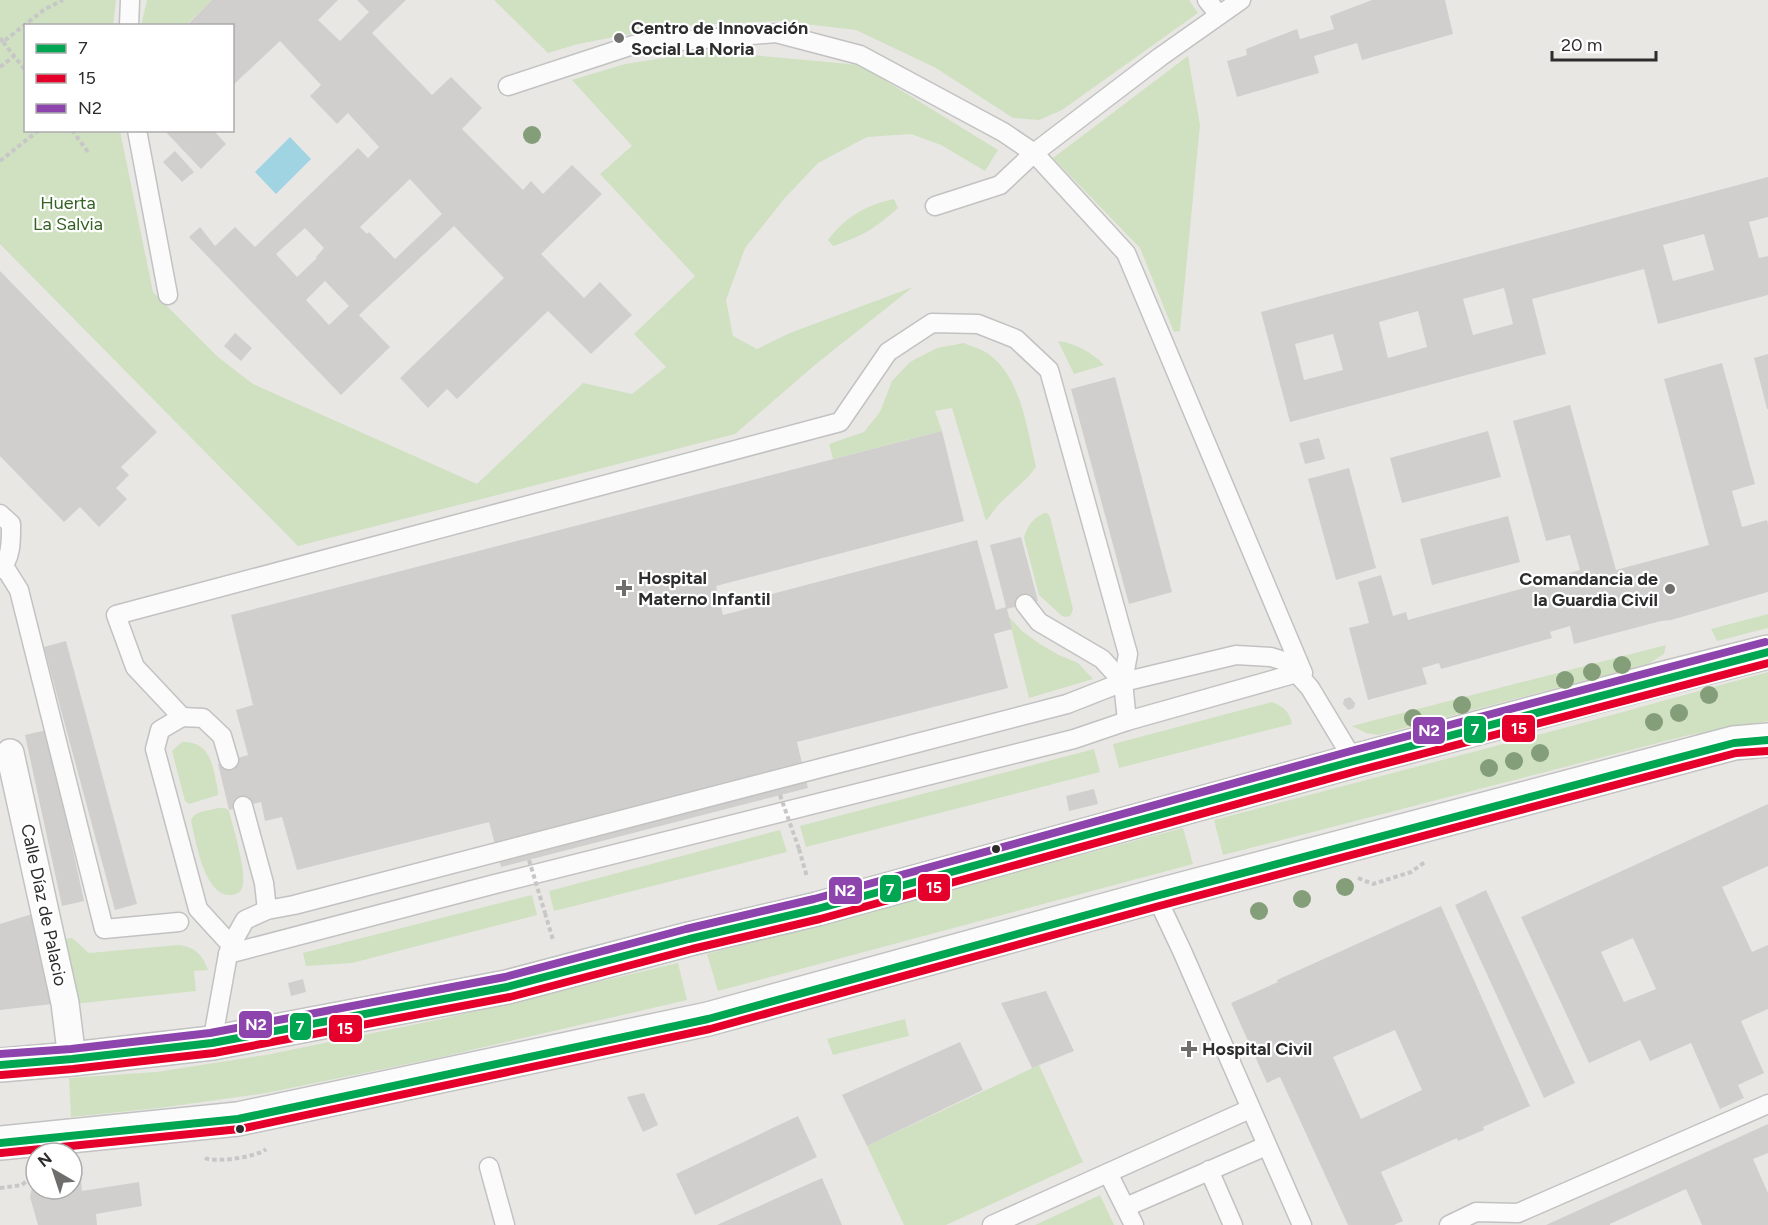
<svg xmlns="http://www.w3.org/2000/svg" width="1768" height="1225" viewBox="0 0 1768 1225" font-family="Figtree,sans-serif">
<rect width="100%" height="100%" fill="#e9e7e4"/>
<g fill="#cfe1c1">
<path d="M0 0H116L113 25 26 26V130L120 131 153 292 218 357 253 384 477 484 583 383 632 394 666 367 634 334 695 276 600 174 632 146 572 80 625 64 709 51 860 65 998 150 985 171 941 145 911 134 867 137 818 163 784 199 745 248 726 300 733 336 757 349 790 333 913 287 816 364 735 434 298 546 0 244Z"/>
<path d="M147 0H212L186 25 141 26Z"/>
<path d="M494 0H1189L1198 13 1062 110 1039 120 1013 118 936 68 856 30 779 21 672 26 578 44 548 53Z"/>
<path d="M1188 56 1200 125 1180 331 1174 332 1140 248 1053 158Z"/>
<path d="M894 199 898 208C874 229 863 236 833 246L828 240C845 217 866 205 894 199Z"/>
<path d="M1058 341C1077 344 1091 352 1104 365L1074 374Z"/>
<path d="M964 343C972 347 983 349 990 355 1022 380 1027 430 1036 467L1029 476 998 505 986 521 952 408 935 411 942 431 833 459 829 444 864 432 880 412 892 381 910 362 937 348Z"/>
<path d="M1044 513H1047L1050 517 1073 609 1071 615 1067 617 1062 616 1039 595 1024 538C1027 525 1033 519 1044 513Z"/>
<path d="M1768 614V628L1717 641 1711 629Z"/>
<path d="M1008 616 1022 631 1040 644 1059 655 1078 663 1093 679 1029 698Z"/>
<path d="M1666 645 1664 654 1648 664 1378 735 1366 733 1352 726Z"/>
<path d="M1768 672V721L1685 736 1223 855 1214 820 1579 724Z"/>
<path d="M1272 702C1284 707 1289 711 1292 724L1119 768 1113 744Z"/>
<path d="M182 742C212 741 213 768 218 791V795L189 804 185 801 172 751Z"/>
<path d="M1094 749 1100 772 806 847 800 826Z"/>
<path d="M218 808H225L229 811C233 827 248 875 242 888 240 893 235 895 230 895 204 895 196 841 191 821 193 811 208 811 218 808Z"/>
<path d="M1183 828 1193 864 718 991 707 954Z"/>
<path d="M780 830 787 852 554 911 549 891Z"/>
<path d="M532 895 537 915 352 963 306 966 303 953Z"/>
<path d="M72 938 89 953 179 945C195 947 203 955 208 970L194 971 196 991 73 1004 61 939Z"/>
<path d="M678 963 687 1000 437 1058 266 1093 159 1108 71 1117 69 1078 156 1072 266 1055 441 1019Z"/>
<path d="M905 1019 909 1036 833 1055 827 1039Z"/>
<path d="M1039 1065 1083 1162 946 1225H904L867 1146Z"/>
<path d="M1100 1195 1114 1225H1035Z"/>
</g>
<path fill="#a0d4e2" d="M290 137 311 159 276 194 255 172Z"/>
<g fill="#d1cfcd" fill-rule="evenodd">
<path d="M212 0H338L318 20 340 41 369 12 357 0H406L372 33 432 95 451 77 482 108 462 129 523 190 531 181 543 194 572 165 602 194 541 254 584 298 600 282 632 315 591 354 548 311 457 399 447 389 428 408 400 378 504 278 454 226 359 315 390 347 341 395 189 237 200 227 215 246 235 227 255 247 358 148 368 158 379 147 348 113 337 124 310 96 321 85 280 41 232 86V26H186ZM410 179 442 214 395 259 369 232 367 234 360 227ZM305 228 324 248 316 257 317 258 297 277 276 254ZM325 281 349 306 329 325 306 300Z"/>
<path d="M1372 0H1445L1453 34 1362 60 1357 43 1314 56 1319 73 1237 97 1227 61 1247 55 1246 49 1297 29 1300 39 1334 29 1330 16Z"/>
<path d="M164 130H213L226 144 201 169Z"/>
<path d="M175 151 194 172 182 182 163 162Z"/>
<path d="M1768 177V217L1749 222 1759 258 1768 256V295L1658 324 1644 269 1532 299 1546 354 1290 422 1261 312ZM1704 234 1714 270 1673 281 1663 245ZM1504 288 1513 324 1473 335 1463 299ZM1418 311 1427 347 1388 358 1379 322ZM1333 334 1343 370 1304 380 1295 344Z"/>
<path d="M0 271 157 432 121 467 129 475 116 488 127 499 99 527 80 507 64 522 0 456Z"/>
<path d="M235 333 252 348 241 361 224 346Z"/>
<path d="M1768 354V409H1767L1754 358Z"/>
<path d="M1722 363 1755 484 1732 491 1742 527 1767 520 1768 524V592L1671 620 1661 621 1574 644 1570 626 1550 632 1552 638 1441 669 1439 663 1422 668 1427 684 1368 700 1349 628 1369 623 1358 582 1381 575 1393 616 1406 612 1408 620 1557 579 1556 577 1580 570 1570 535 1546 541 1513 421 1570 405 1616 570 1709 545 1664 379Z"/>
<path d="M1115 377 1172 592 1129 604 1071 389Z"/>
<path d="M942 431 964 521 716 586 723 615 770 603 768 595 977 540 996 610 1006 607 990 545 1021 537 1038 601 1007 609 1012 629 994 634 1008 688 797 742 808 788 501 867 489 822 297 870 282 817 265 821 261 802 229 810 218 764 248 755 236 710 253 705 231 615Z"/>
<path d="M1488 431 1501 477 1402 503 1390 458Z"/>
<path d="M1319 438 1325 459 1305 464 1299 443Z"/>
<path d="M1349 468 1376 568 1336 580 1308 479Z"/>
<path d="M1508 516 1520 562 1432 585 1420 539Z"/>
<path d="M66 641 137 904 115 910 44 647Z"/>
<path d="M1350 697 1355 703 1354 708 1348 710 1343 704 1344 699Z"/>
<path d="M47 730 84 901 62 906 25 735Z"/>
<path d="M1094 789 1098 804 1069 811 1066 796Z"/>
<path d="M1768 804V866L1722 887 1752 952 1768 945V1009L1741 1021 1764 1073 1738 1085 1744 1098 1720 1109 1691 1043 1650 1061 1640 1040 1589 1063 1521 917ZM1633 938 1656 989 1624 1002 1601 952Z"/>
<path d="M1486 890 1575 1083 1544 1098 1455 905Z"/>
<path d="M1441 906 1530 1106 1483 1127 1484 1130 1458 1141 1457 1138 1381 1172 1403 1221 1394 1225H1348L1280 1077 1267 1083 1231 1003 1278 982 1277 980ZM1395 1030 1422 1090 1361 1119 1333 1057Z"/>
<path d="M32 914 52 1004 0 1010V924Z"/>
<path d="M303 979 306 992 291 996 288 983Z"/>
<path d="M1046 991 1074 1051 1032 1068 1001 1003Z"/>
<path d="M960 1042 983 1090 867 1146 842 1095Z"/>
<path d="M644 1093 658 1125 643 1132 627 1097Z"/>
<path d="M798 1116 817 1157 695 1215 676 1174Z"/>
<path d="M1768 1124V1153L1753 1159 1768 1193V1225H1702L1686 1189 1610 1224V1225H1546Z"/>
<path d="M80 1171 82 1191 139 1182 142 1206 96 1214 97 1225H38L30 1197 32 1188 36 1183V1189H72V1172Z"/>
<path d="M822 1178 842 1225H717Z"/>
</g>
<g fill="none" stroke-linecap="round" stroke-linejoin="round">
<g stroke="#c2c2c2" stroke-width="21">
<g id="service">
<path d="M1207 0 1219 15"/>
<path d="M129 26 130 0"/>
<path d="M508 86 633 45 776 33 860 55 1003 132 1034 153 1126 253 1303 673"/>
<path d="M137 130 168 295"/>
<path d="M935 206 1000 185 1034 153 1160 57 1241 0"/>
<path d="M0 514 11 524C11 538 12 559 0 569"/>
<path d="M4 566 19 590 104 929 179 922"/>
<path d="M1025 604 1039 622 1102 659 1123 682"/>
<path d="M182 717 135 667 116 615 840 422 888 352 932 323 978 324 1016 339 1049 370 1128 654 1123 682 1127 721"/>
<path d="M229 760 222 736 203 718 182 717 160 730 155 749 198 909 231 945"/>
<path d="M243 806 264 883 267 910"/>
<path d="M1156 896 1182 951 1302 1225"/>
<path d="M228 954 495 884 1074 739 1127 721 1297 673"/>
<path d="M212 1043 228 954 231 945 245 920 267 910 294 905 1067 704 1123 682 1236 655 1271 657 1287 662 1310 688 1354 761"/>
<path d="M489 1167 505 1225"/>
<path d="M1209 1170 1233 1225"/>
<path d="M1108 1173 1134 1225"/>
<path d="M1126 1207 1266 1146"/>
<path d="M992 1225 1250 1109"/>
<path d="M1449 1225 1476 1212 1518 1213 1768 1104"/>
</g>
</g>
<g stroke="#c2c2c2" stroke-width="30">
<path id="pedestrian" d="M10 753 65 1003 72 1059"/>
</g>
<g stroke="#c2c2c2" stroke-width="36">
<g id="secondary">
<path d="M0 1065 72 1059 212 1043 507 987 689 939 817 909 1354 761 1661 679 1768 652"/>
<path d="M0 1143 238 1119 708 1019 1156 896 1734 743 1768 740"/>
</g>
</g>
<g stroke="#c7c7c7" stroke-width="4" stroke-dasharray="4.5 3" stroke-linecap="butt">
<path d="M0 38 3 42 45 9 63 0"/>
<path d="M3 42 26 71"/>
<path d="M0 67 14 56"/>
<path d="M72 130 88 152"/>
<path d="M0 161 39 130"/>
<path d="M799 849 807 877"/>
<path d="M1358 878 1373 884 1411 872 1425 862"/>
<path d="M545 913 553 940"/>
<path d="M205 1158C215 1163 258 1157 266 1149"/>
<path d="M0 1188 22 1185 34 1174"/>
</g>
<use href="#service" stroke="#fcfbfb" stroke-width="18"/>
<use href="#pedestrian" stroke="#fcfbfb" stroke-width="27"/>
<use href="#secondary" stroke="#fcfbfb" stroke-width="33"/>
<g stroke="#c7c7c7" stroke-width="4" stroke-dasharray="4.5 3" stroke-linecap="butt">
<path d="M780 795 799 849"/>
<path d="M529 860 545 913"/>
</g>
<g stroke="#fff" stroke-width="12">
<g id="bus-1">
<path d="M0 1065 72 1059 212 1043 507 987 689 939 817 909 1354 761 1768 652"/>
<path d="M0 1143 238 1119 708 1019 1156 896 1734 743 1768 740"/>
</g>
</g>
<g stroke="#fff" stroke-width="12">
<g id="bus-2">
<path d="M1 1075 73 1069 214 1053 510 997 692 949 820 919 1357 771 1768 663"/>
<path d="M1 1153 240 1129 710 1029 1159 906 1736 753 1768 751"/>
</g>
</g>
<g stroke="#fff" stroke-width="12">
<path id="bus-3" d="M0 1054 71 1049 210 1033 505 977 686 929 814 899 1351 751 1765 642"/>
</g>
<use href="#bus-1" stroke="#00a651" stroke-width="8"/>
<use href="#bus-2" stroke="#e4002b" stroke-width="8"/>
<use href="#bus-3" stroke="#8e44ad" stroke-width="8"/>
</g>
<g fill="#859e7a">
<circle cx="532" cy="135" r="9"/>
<circle cx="1622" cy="665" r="9"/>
<circle cx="1592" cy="672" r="9"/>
<circle cx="1565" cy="680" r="9"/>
<circle cx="1709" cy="695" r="9"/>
<circle cx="1462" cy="705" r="9"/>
<circle cx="1679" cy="713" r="9"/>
<circle cx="1413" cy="718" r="9"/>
<circle cx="1654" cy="722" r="9"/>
<circle cx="1540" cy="753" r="9"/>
<circle cx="1514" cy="761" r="9"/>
<circle cx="1489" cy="768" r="9"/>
<circle cx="1345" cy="887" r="9"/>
<circle cx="1302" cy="899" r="9"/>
<circle cx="1259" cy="911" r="9"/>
</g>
<g fill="#6f6e6d" stroke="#fff" stroke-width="2">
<circle cx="619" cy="38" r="6"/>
<path d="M621 579h6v6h6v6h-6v6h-6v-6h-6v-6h6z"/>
<circle cx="1670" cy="589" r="6"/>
<path d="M1186 1040h6v6h6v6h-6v6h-6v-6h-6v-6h6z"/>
</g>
<g fill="#2d2d2d" stroke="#fff" stroke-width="2">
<circle cx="996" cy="849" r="5"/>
<circle cx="240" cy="1129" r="5"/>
</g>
<g text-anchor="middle" stroke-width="4.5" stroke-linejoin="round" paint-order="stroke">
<g font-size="18" font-weight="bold" fill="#2d2d2d" stroke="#fff" text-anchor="start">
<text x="631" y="34">Centro de Innovación<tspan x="631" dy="21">Social La Noria</tspan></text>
<text x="638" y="584">Hospital<tspan x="638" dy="21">Materno Infantil</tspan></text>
<text x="1658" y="585" text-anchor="end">Comandancia de<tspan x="1658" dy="21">la Guardia Civil</tspan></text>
<text x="1202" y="1055">Hospital Civil</text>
</g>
<g font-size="18" fill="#346224" stroke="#fff">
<text x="68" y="209">Huerta<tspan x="68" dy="21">La Salvia</tspan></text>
</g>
<g font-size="18" fill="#2d2d2d" stroke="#fff">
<text transform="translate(44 905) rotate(78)" y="6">Calle Díaz de Palacio</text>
</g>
</g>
<g stroke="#fff" stroke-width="2">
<rect x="1501" y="714" width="35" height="29" rx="6" fill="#e4002b"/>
<rect x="1463" y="715" width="24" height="29" rx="6" fill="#00a651"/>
<rect x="1412" y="716" width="34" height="29" rx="6" fill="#8e44ad"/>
<rect x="917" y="873" width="34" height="29" rx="6" fill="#e4002b"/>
<rect x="879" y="874" width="23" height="29" rx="6" fill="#00a651"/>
<rect x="828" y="876" width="35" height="29" rx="6" fill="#8e44ad"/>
<rect x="238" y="1010" width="35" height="29" rx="6" fill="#8e44ad"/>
<rect x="289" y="1012" width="23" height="29" rx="6" fill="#00a651"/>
<rect x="328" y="1014" width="35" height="29" rx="6" fill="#e4002b"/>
</g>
<g font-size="16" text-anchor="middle" font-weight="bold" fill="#fff">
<text x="1519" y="734">15</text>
<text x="1475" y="735">7</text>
<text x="1429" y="736">N2</text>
<text x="934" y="893">15</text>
<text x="890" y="895">7</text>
<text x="845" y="896">N2</text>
<text x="256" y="1030">N2</text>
<text x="300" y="1032">7</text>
<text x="345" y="1034">15</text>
</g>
<rect x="24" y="24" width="210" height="108" fill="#ffffff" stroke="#ababab" stroke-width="1.5"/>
<rect x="36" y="44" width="30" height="9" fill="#00a651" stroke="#ababab" stroke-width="1.5"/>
<text x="78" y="54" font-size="18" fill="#2d2d2d">7</text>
<rect x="36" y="74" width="30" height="9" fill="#e4002b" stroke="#ababab" stroke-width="1.5"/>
<text x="78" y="84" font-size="18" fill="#2d2d2d">15</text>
<rect x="36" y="104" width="30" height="9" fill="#8e44ad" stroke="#ababab" stroke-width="1.5"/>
<text x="78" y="114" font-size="18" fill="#2d2d2d">N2</text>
<g transform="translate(54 1171) rotate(321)"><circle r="28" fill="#ffffff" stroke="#ababab" stroke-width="1.5"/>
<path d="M0-4.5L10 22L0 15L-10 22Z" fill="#6f6e6d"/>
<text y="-9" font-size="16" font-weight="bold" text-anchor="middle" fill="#2d2d2d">N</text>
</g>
<path d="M1552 51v9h104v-9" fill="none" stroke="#2d2d2d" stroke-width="3"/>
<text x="1561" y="51" font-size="18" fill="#2d2d2d" stroke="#ffffff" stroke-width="4.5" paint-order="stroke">20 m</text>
</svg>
